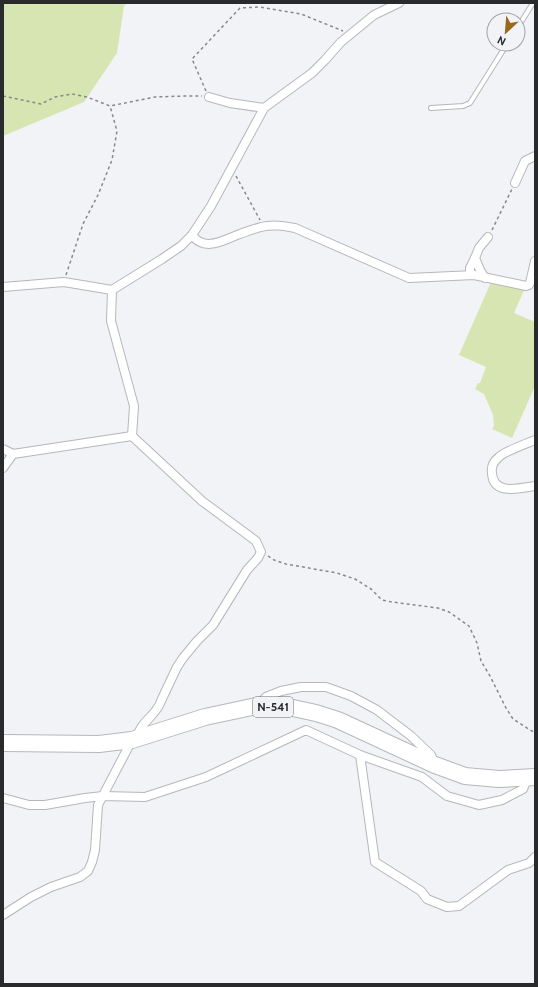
<svg xmlns="http://www.w3.org/2000/svg" width="538" height="987" viewBox="0 0 538 987" font-family="Cabin,sans-serif">
<rect width="100%" height="100%" fill="#f1f3f7"/>
<g fill="#d7e5b2">
<path d="M3 3H127L124 6 117 53 84 102 3 136Z"/>
<path d="M491 282 525 288 514 313 535 322V386L512 438 492 429 494 426 493 415 484 394 475 389 478 383H480L486 367 459 355Z"/>
</g>
<g fill="none" stroke-linecap="round" stroke-linejoin="round">
<g stroke="#b6b7bb" stroke-width="6">
<g id="lane">
<path d="M518 27 533 3"/>
<path d="M431 108 463 106 470 103 507 44"/>
</g>
</g>
<g stroke="#b6b7bb" stroke-width="10">
<g id="street">
<path d="M209 97 230 103 264 108"/>
<path d="M515 183 525 161 535 156"/>
<path d="M192 235C205 253 225 239 240 234 247 231 254 229 261 227 273 224 284 226 295 228L409 278 474 275 526 286 529 285 530 283 535 261"/>
<path d="M470 275V268L475 258"/>
<path d="M485 278 480 270 475 258 479 248 488 237"/>
<path d="M3 287 64 282 112 290"/>
<path d="M535 440C528 443 503 452 499 457 494 461 491 467 492 473 493 496 520 488 535 486"/>
<path d="M3 449 13 454"/>
<path d="M3 468 13 454 132 436"/>
<path d="M257 706 266 697 281 691 301 687H326L351 696 377 710 411 736 431 755 434 762"/>
<path d="M137 737C140 722 157 715 161 701L177 667 183 658 197 641 213 625 247 570 258 558 261 552 256 541 202 501 132 436 134 406 111 321 112 290 162 259 181 246 192 235 211 206 264 108 312 73 325 60 341 42 374 15 399 3"/>
<path d="M360 755 375 862 421 891 427 899 447 907 459 906 508 870 529 863 535 857"/>
<path d="M3 798 29 805H45L85 798 103 796 145 797 206 777 306 730 360 755 422 777 447 796 479 805 502 800 523 789 528 777"/>
<path d="M3 915 31 897 51 887 80 877 88 871 92 862 95 850 98 805 132 740"/>
</g>
</g>
<g stroke="#b6b7bb" stroke-width="18">
<path id="highway" d="M3 743 99 744 132 740 205 717 256 706 293 708 316 713 338 720 435 765 465 776 499 779 535 777"/>
</g>
<g stroke="#87888b" stroke-width="1.5" stroke-dasharray="3 3" stroke-linecap="butt">
<path d="M206 91 192 59 240 8 260 7 301 14 343 31"/>
<path d="M3 96 41 104 55 97 72 94 87 97 110 106 155 97 184 96H202"/>
<path d="M236 176 260 220"/>
<path d="M492 230 512 189"/>
<path d="M66 275 83 224 98 195 112 160 117 131 110 106"/>
<path d="M268 556 274 560 286 564 337 573 355 579 371 589 382 600 392 602 438 608 449 612 469 626 477 643 481 661 490 676 506 708 513 719 535 733"/>
</g>
<use href="#lane" stroke="#fff" stroke-width="4"/>
<use href="#street" stroke="#fff" stroke-width="8"/>
<use href="#highway" stroke="#fff" stroke-width="16"/>
</g>
<g text-anchor="middle" stroke-width="4" stroke-linejoin="round" paint-order="stroke">
<rect fill="#f1f3f7" stroke="#656668" stroke-width="1" x="253" y="697" width="40" height="20" rx="3"/>
<g font-size="12" font-weight="bold" fill="#292a2b">
<text x="273" y="711">N-541</text>
</g>
</g>
<rect width="538" height="987" fill="none" stroke="#292a2b" stroke-width="8"/>
<g transform="translate(506 32) rotate(206)"><circle r="19" fill="#f1f3f7" stroke="#a1a3a5"/>
<path d="M0-3L7 15L0 10L-7 15Z" fill="#986919"/>
<text y="-6" font-size="11" font-weight="bold" text-anchor="middle" fill="#292a2b">N</text>
</g>
</svg>
